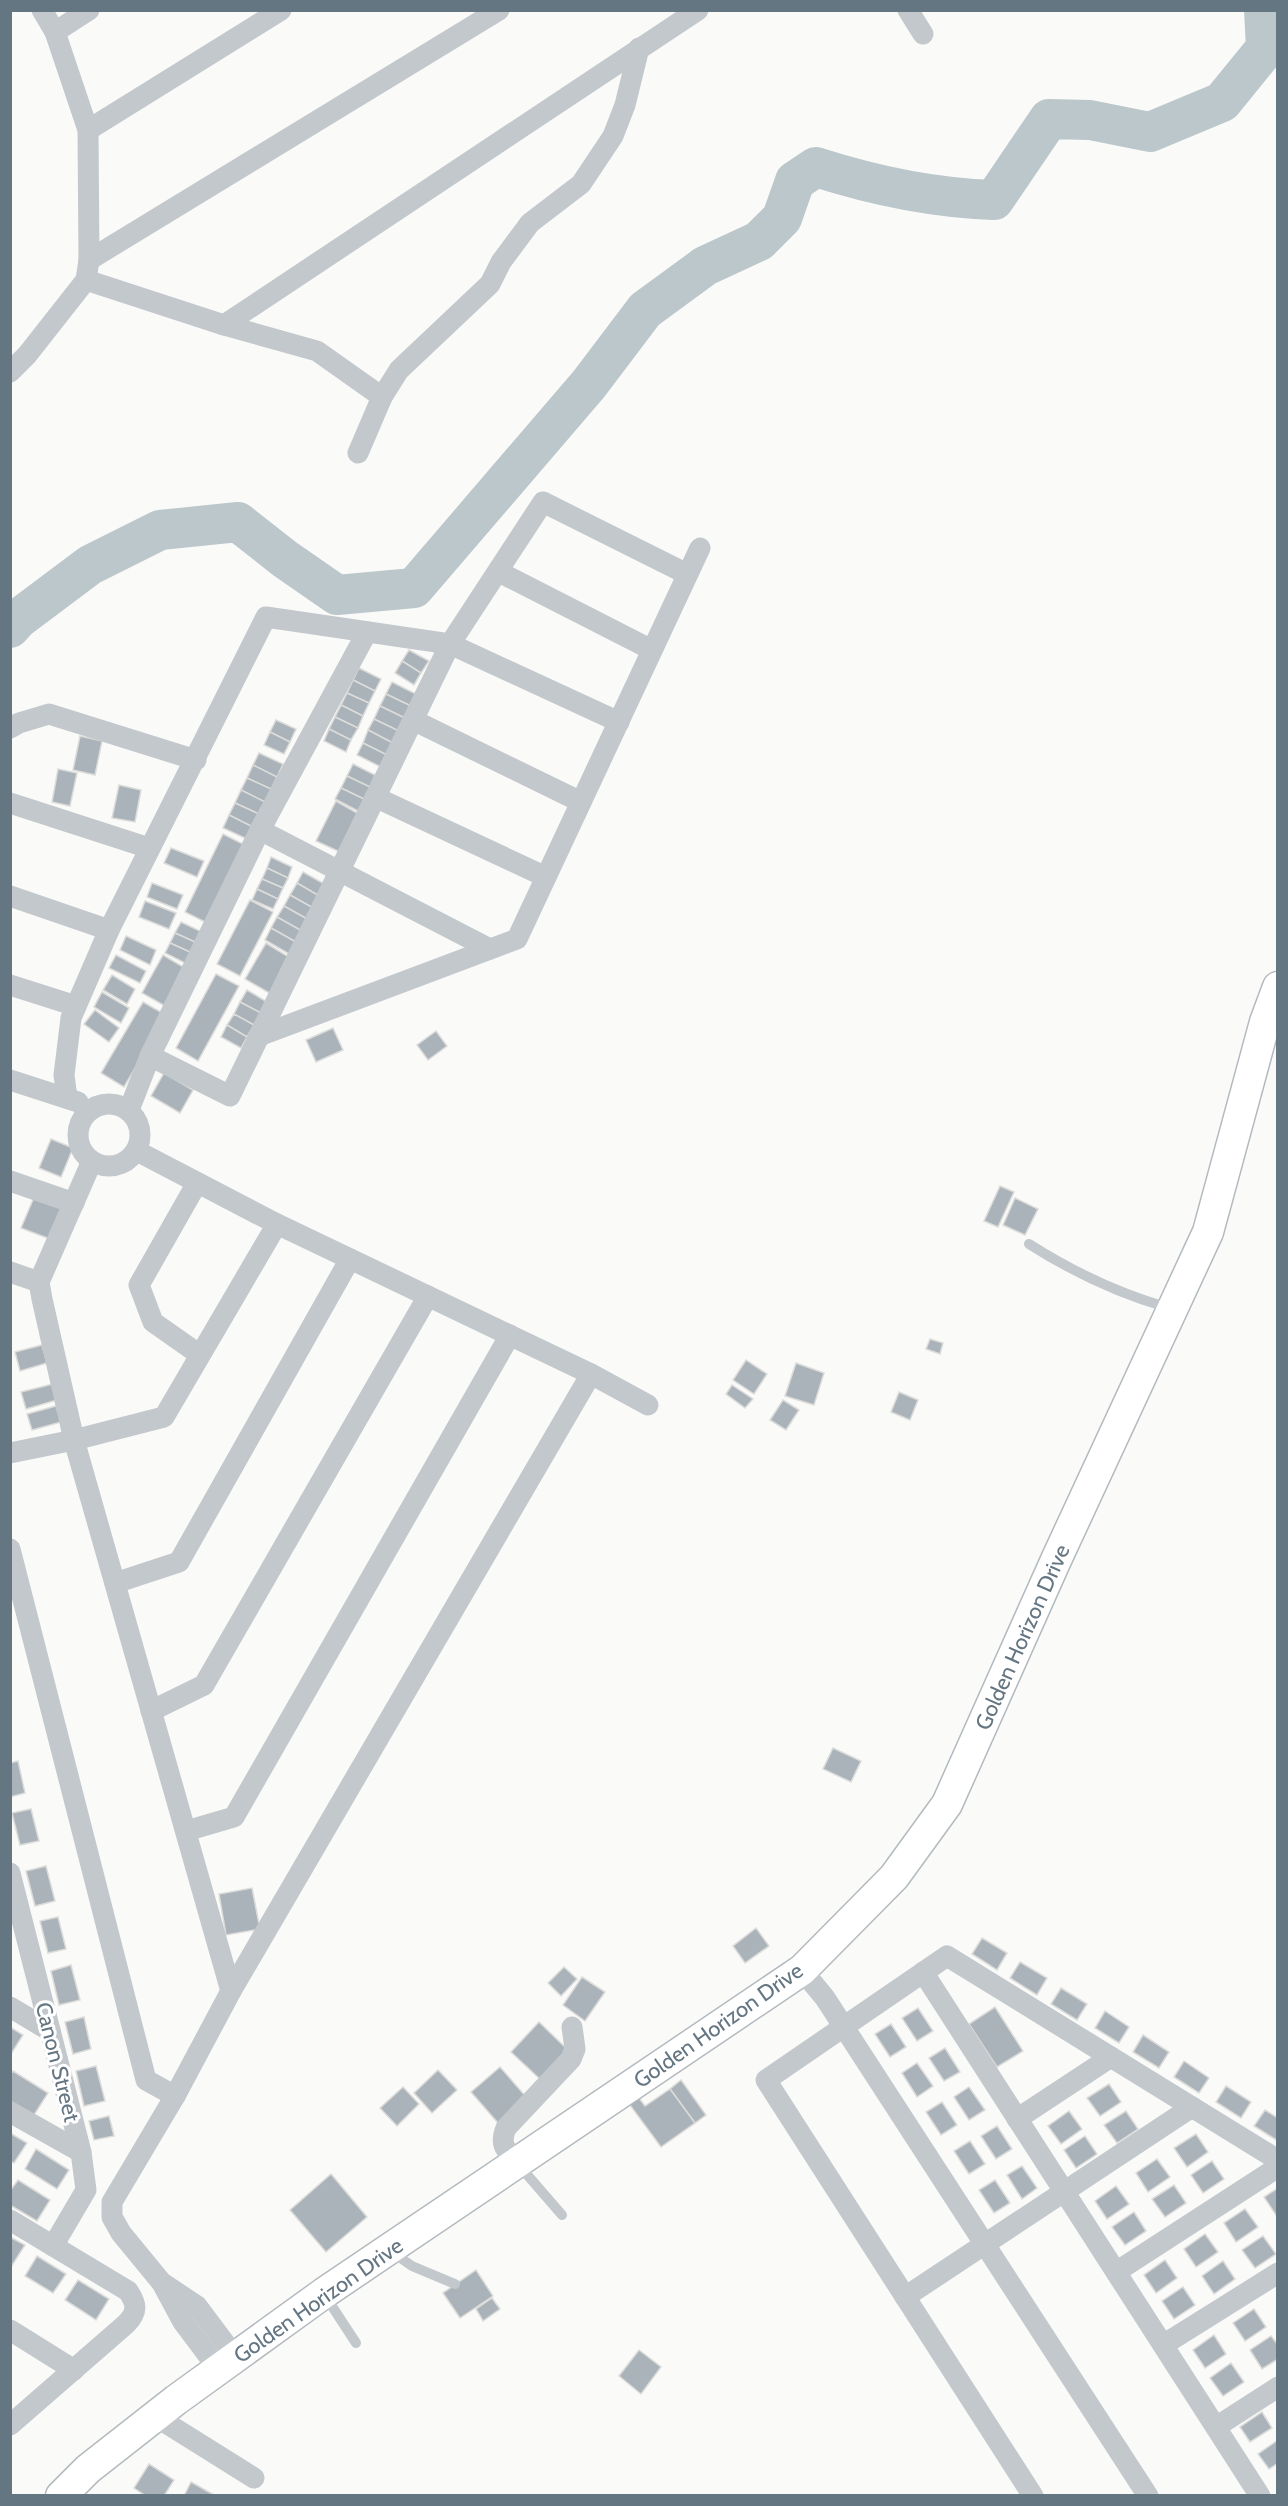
<svg xmlns="http://www.w3.org/2000/svg" width="1288" height="2506" viewBox="0 0 1288 2506" font-family="Cabin,sans-serif">
<rect width="100%" height="100%" fill="#fafaf8"/>
<g fill="none" stroke-linecap="round" stroke-linejoin="round">
<path stroke="#bbc7cb" stroke-width="40" d="M10 628 18 619 90 565 160 530 238 522 285 559 337 595 414 588 589 384 645 310 705 266 759 241 782 218 795 181 816 167C872 185 935 198 994 200L1049 119 1090 120 1150 132 1222 102 1266 48 1264 10"/>
</g>
<g fill="#aab3b9" stroke="#dcdcda" stroke-width="1.5">
<path d="M409 650 429 661 421 673 402 661Z"/>
<path d="M402 661 421 673 414 685 395 673Z"/>
<path d="M359 668 381 679 375 691 353 680Z"/>
<path d="M353 680 375 691 369 703 347 693Z"/>
<path d="M392 682 416 694 411 706 386 694Z"/>
<path d="M347 693 369 703 363 716 341 705Z"/>
<path d="M386 694 411 706 405 718 380 706Z"/>
<path d="M341 705 363 716 358 728 335 717Z"/>
<path d="M380 706 405 718 399 731 374 719Z"/>
<path d="M335 717 358 728 351 740 329 729Z"/>
<path d="M374 719 399 731 393 743 368 730Z"/>
<path d="M276 720 296 729 290 742 270 732Z"/>
<path d="M329 729 351 740 346 752 324 741Z"/>
<path d="M368 730 393 743 387 755 363 743Z"/>
<path d="M270 732 290 742 284 754 264 745Z"/>
<path d="M80 736 102 741 95 775 73 770Z"/>
<path d="M363 743 387 755 381 767 357 755Z"/>
<path d="M259 753 283 764 277 777 253 765Z"/>
<path d="M353 764 375 775 370 787 347 776Z"/>
<path d="M253 765 277 777 271 789 247 778Z"/>
<path d="M58 769 77 773 70 806 52 802Z"/>
<path d="M347 776 370 787 364 799 341 788Z"/>
<path d="M247 778 271 789 265 802 241 790Z"/>
<path d="M119 785 141 790 135 822 112 818Z"/>
<path d="M341 788 364 799 358 811 335 799Z"/>
<path d="M241 790 265 802 259 814 235 803Z"/>
<path d="M336 801 359 814 340 852 316 841Z"/>
<path d="M235 803 259 814 253 827 229 815Z"/>
<path d="M229 815 253 827 247 839 223 828Z"/>
<path d="M223 834 247 846 209 924 185 912Z"/>
<path d="M171 848 204 861 197 877 164 863Z"/>
<path d="M271 857 292 867 288 878 267 868Z"/>
<path d="M267 868 288 878 283 888 262 879Z"/>
<path d="M303 872 328 886 321 897 297 883Z"/>
<path d="M262 879 283 888 278 899 257 889Z"/>
<path d="M152 883 183 895 177 909 147 897Z"/>
<path d="M297 883 321 897 315 909 290 895Z"/>
<path d="M257 889 278 899 273 909 252 900Z"/>
<path d="M290 895 315 909 309 920 284 906Z"/>
<path d="M250 900 273 912 240 976 217 964Z"/>
<path d="M145 901 176 913 169 929 139 917Z"/>
<path d="M284 906 309 920 302 931 277 917Z"/>
<path d="M277 917 302 931 296 942 271 928Z"/>
<path d="M181 922 200 931 195 942 175 933Z"/>
<path d="M271 928 296 942 289 954 265 940Z"/>
<path d="M175 933 195 942 190 952 170 943Z"/>
<path d="M126 936 156 950 150 965 120 950Z"/>
<path d="M170 943 190 952 185 963 165 953Z"/>
<path d="M266 943 292 959 271 994 245 979Z"/>
<path d="M116 955 146 971 140 983 109 968Z"/>
<path d="M163 955 185 968 165 1006 142 993Z"/>
<path d="M216 974 239 986 198 1061 176 1048Z"/>
<path d="M112 975 135 989 127 1004 103 990Z"/>
<path d="M247 990 267 1002 261 1013 240 1002Z"/>
<path d="M102 992 129 1008 121 1023 94 1007Z"/>
<path d="M143 1002 166 1015 124 1087 101 1073Z"/>
<path d="M240 1002 261 1013 254 1025 234 1014Z"/>
<path d="M95 1010 119 1028 109 1042 84 1024Z"/>
<path d="M234 1014 254 1025 247 1037 227 1025Z"/>
<path d="M227 1025 247 1037 241 1048 221 1037Z"/>
<path d="M333 1028 343 1050 316 1062 306 1040Z"/>
<path d="M436 1031 447 1046 428 1060 417 1045Z"/>
<path d="M164 1073 193 1090 180 1113 151 1096Z"/>
<path d="M51 1139 73 1148 61 1177 39 1168Z"/>
<path d="M1000 1186 1014 1192 998 1227 984 1221Z"/>
<path d="M35 1195 63 1206 50 1239 21 1228Z"/>
<path d="M1015 1198 1038 1209 1025 1235 1003 1225Z"/>
<path d="M930 1339 943 1343 940 1354 926 1349Z"/>
<path d="M42 1345 47 1363 20 1371 15 1352Z"/>
<path d="M746 1360 767 1374 754 1394 733 1380Z"/>
<path d="M796 1363 824 1373 814 1405 785 1396Z"/>
<path d="M53 1384 57 1400 26 1409 21 1392Z"/>
<path d="M732 1385 753 1399 745 1408 726 1394Z"/>
<path d="M899 1392 918 1400 910 1420 891 1412Z"/>
<path d="M783 1400 799 1410 786 1430 770 1420Z"/>
<path d="M56 1406 61 1422 32 1430 27 1414Z"/>
<path d="M833 1748 861 1761 851 1782 823 1769Z"/>
<path d="M18 1761 25 1793 10 1797V1763Z"/>
<path d="M31 1809 39 1841 20 1845 12 1813Z"/>
<path d="M46 1866 55 1901 35 1906 26 1871Z"/>
<path d="M252 1888 260 1929 226 1935 219 1894Z"/>
<path d="M58 1917 66 1949 48 1953 40 1921Z"/>
<path d="M756 1928 769 1946 745 1963 733 1946Z"/>
<path d="M982 1938 1007 1953 997 1970 972 1954Z"/>
<path d="M1020 1962 1047 1978 1037 1995 1010 1978Z"/>
<path d="M71 1965 80 2000 59 2005 51 1971Z"/>
<path d="M564 1967 577 1979 561 1996 548 1983Z"/>
<path d="M582 1977 605 1992 585 2021 563 2005Z"/>
<path d="M1061 1988 1087 2004 1077 2020 1051 2004Z"/>
<path d="M995 2007 1023 2051 997 2067 969 2024Z"/>
<path d="M918 2008 933 2031 917 2041 902 2018Z"/>
<path d="M1105 2011 1129 2027 1119 2043 1095 2028Z"/>
<path d="M84 2017 91 2049 73 2054 65 2022Z"/>
<path d="M539 2022 570 2052 542 2081 511 2052Z"/>
<path d="M891 2024 906 2047 890 2057 875 2034Z"/>
<path d="M10 2027 23 2035 11 2054H10Z"/>
<path d="M1143 2035 1169 2052 1159 2068 1133 2052Z"/>
<path d="M945 2048 960 2072 944 2081 929 2058Z"/>
<path d="M1184 2061 1209 2078 1199 2093 1174 2077Z"/>
<path d="M917 2063 933 2086 917 2097 902 2073Z"/>
<path d="M96 2066 105 2101 84 2106 76 2071Z"/>
<path d="M500 2067 527 2098 498 2123 471 2092Z"/>
<path d="M438 2070 457 2090 432 2113 414 2093Z"/>
<path d="M13 2071 48 2093 34 2115 10 2101V2076Z"/>
<path d="M681 2080 706 2115 695 2123 670 2089Z"/>
<path d="M1109 2084 1121 2102 1100 2116 1087 2098Z"/>
<path d="M1226 2086 1251 2102 1241 2118 1216 2102Z"/>
<path d="M403 2087 419 2104 397 2126 380 2108Z"/>
<path d="M969 2087 985 2110 969 2120 954 2097Z"/>
<path d="M670 2089 695 2123 661 2147 627 2101 636 2094 645 2106Z"/>
<path d="M942 2102 957 2125 941 2135 926 2112Z"/>
<path d="M1265 2110 1278 2118V2141L1254 2126Z"/>
<path d="M1069 2111 1082 2129 1061 2144 1048 2126Z"/>
<path d="M1126 2111 1138 2129 1117 2143 1104 2125Z"/>
<path d="M109 2116 114 2136 94 2140 89 2121Z"/>
<path d="M997 2126 1012 2149 996 2159 981 2136Z"/>
<path d="M10 2133 27 2143 14 2163 10 2161Z"/>
<path d="M1196 2134 1208 2152 1187 2167 1174 2148Z"/>
<path d="M1085 2136 1097 2154 1076 2168 1064 2150Z"/>
<path d="M970 2141 985 2164 969 2174 954 2151Z"/>
<path d="M36 2149 69 2170 57 2189 25 2169Z"/>
<path d="M1157 2159 1170 2177 1148 2192 1136 2173Z"/>
<path d="M1212 2161 1224 2179 1203 2193 1191 2175Z"/>
<path d="M1022 2166 1037 2188 1022 2199 1007 2175Z"/>
<path d="M331 2174 367 2217 326 2252 290 2210Z"/>
<path d="M18 2180 50 2200 37 2221 10 2205V2191Z"/>
<path d="M995 2180 1010 2203 994 2213 979 2190Z"/>
<path d="M1174 2185 1186 2203 1165 2217 1152 2199Z"/>
<path d="M1116 2186 1129 2204 1107 2219 1095 2201Z"/>
<path d="M1278 2188V2215H1276L1264 2197Z"/>
<path d="M1245 2209 1258 2227 1236 2242 1224 2223Z"/>
<path d="M1134 2212 1146 2231 1125 2245 1112 2227Z"/>
<path d="M1205 2234 1218 2252 1196 2267 1184 2249Z"/>
<path d="M1263 2236 1276 2254 1255 2268 1242 2250Z"/>
<path d="M10 2237 25 2245 11 2267 10 2266Z"/>
<path d="M37 2256 66 2274 53 2293 25 2276Z"/>
<path d="M1165 2260 1177 2278 1156 2293 1144 2275Z"/>
<path d="M1223 2261 1235 2279 1214 2294 1202 2276Z"/>
<path d="M476 2270 493 2296 460 2318 443 2293Z"/>
<path d="M78 2280 109 2299 96 2320 65 2300Z"/>
<path d="M1183 2287 1195 2305 1174 2319 1162 2301Z"/>
<path d="M492 2298 500 2309 483 2321 476 2309Z"/>
<path d="M1254 2309 1266 2327 1245 2341 1233 2323Z"/>
<path d="M1214 2335 1226 2354 1205 2368 1193 2350Z"/>
<path d="M1271 2336 1278 2345V2359L1262 2369 1250 2350Z"/>
<path d="M639 2350 661 2367 641 2394 619 2376Z"/>
<path d="M1231 2363 1244 2382 1223 2396 1210 2378Z"/>
<path d="M1262 2412 1272 2428 1250 2442 1240 2427Z"/>
<path d="M1278 2440V2463L1269 2469 1258 2454Z"/>
<path d="M149 2464 174 2480 164 2496H146L134 2488Z"/>
<path d="M191 2482 216 2496H184Z"/>
</g>
<g fill="none" stroke-linecap="round" stroke-linejoin="round">
<g stroke="#b3babf" stroke-width="33">
<path id="secondary" d="M61 2496 88 2469 176 2400 324 2293 802 1970 894 1877 947 1804 1056 1560 1208 1232 1265 1022 1278 987"/>
</g>
<g stroke="#c3c8cc" stroke-width="10">
<path d="M1029 1244C1073 1272 1120 1294 1169 1308"/>
<path d="M517 2163 562 2215"/>
<path d="M392 2252 412 2266 455 2284"/>
<path d="M324 2294 356 2343"/>
</g>
<g stroke="#c3c8cc" stroke-width="21">
<path d="M908 10 923 34"/>
<path d="M55 32 89 10"/>
<path d="M88 130 281 10"/>
<path d="M89 260 499 10"/>
<path d="M86 280 224 325 317 351 382 397"/>
<path d="M224 325 698 10"/>
<path d="M10 372 27 355 86 280 89 260 88 130 55 32 42 10"/>
<path d="M358 453 382 397 399 370 490 284 501 262 530 223 581 184 613 136 625 105 639 48"/>
<path d="M499 572 652 650"/>
<path d="M413 720 581 802"/>
<path d="M10 728 19 723 49 714 196 760"/>
<path d="M375 797 546 877"/>
<path d="M10 803 149 848"/>
<path d="M260 830 490 949"/>
<path d="M10 896 109 930"/>
<path d="M10 985 76 1006"/>
<path d="M259 1036 517 939 700 548"/>
<path d="M150 1056 230 1096 450 644 619 722"/>
<path d="M10 1080 78 1102"/>
<path d="M67 1098 64 1075 71 1018 109 930 266 617 450 644 543 502 687 574"/>
<circle cx="109" cy="1135" r="31"/>
<path d="M129 1110 150 1056 260 830 367 632"/>
<path d="M137 1151 277 1224 591 1374 231 1991 175 2096 112 2202V2217L121 2233 162 2283 183 2322 219 2370"/>
<path d="M92 1161 39 1282 42 1299 74 1440 231 1991"/>
<path d="M10 1181 74 1203"/>
<path d="M197 1183 139 1285 153 1322 200 1355"/>
<path d="M10 1272 39 1282"/>
<path d="M591 1374 648 1405"/>
<path d="M10 1453 74 1440 164 1417 277 1224"/>
<path d="M10 1549 146 2080 175 2096"/>
<path d="M115 1583 179 1562 350 1259"/>
<path d="M151 1711 204 1685 428 1296"/>
<path d="M186 1831 234 1817 510 1335"/>
<path d="M10 1873 81 2152 86 2190 53 2246"/>
<path d="M802 1970 825 1998 1148 2496"/>
<path d="M923 1972 1260 2496"/>
<path d="M10 2007 50 2031"/>
<path d="M10 2112 81 2152"/>
<path d="M1017 2119 1111 2057"/>
<path d="M517 2163C506 2150 499 2145 506 2128L571 2059 575 2049 572 2027"/>
<path d="M10 2220 128 2291C137 2304 138 2312 126 2324L10 2425"/>
<path d="M1116 2272 1278 2167"/>
<path d="M164 2284 197 2306 236 2358"/>
<path d="M905 2297 1192 2107"/>
<path d="M10 2330 74 2370"/>
<path d="M1163 2345 1278 2273"/>
<path d="M155 2416 254 2478"/>
<path d="M1216 2427 1278 2387"/>
<path d="M1033 2496 766 2080 947 1956 1278 2160"/>
</g>
<use href="#secondary" stroke="#fff" stroke-width="30"/>
</g>
<g text-anchor="middle" stroke-width="6" stroke-linejoin="round" paint-order="stroke">
<g font-size="22" fill="#657683" stroke="#fff">
<text transform="translate(1022 1637) rotate(-66)" y="8">Golden Horizon Drive</text>
<text transform="translate(718 2025) rotate(-35)" y="8">Golden Horizon Drive</text>
<text transform="translate(58 2062) rotate(76)" y="8">Canon Street</text>
<text transform="translate(318 2300) rotate(-35)" y="8">Golden Horizon Drive</text>
</g>
</g>
<rect width="1288" height="2506" fill="none" stroke="#657683" stroke-width="24"/>
</svg>
